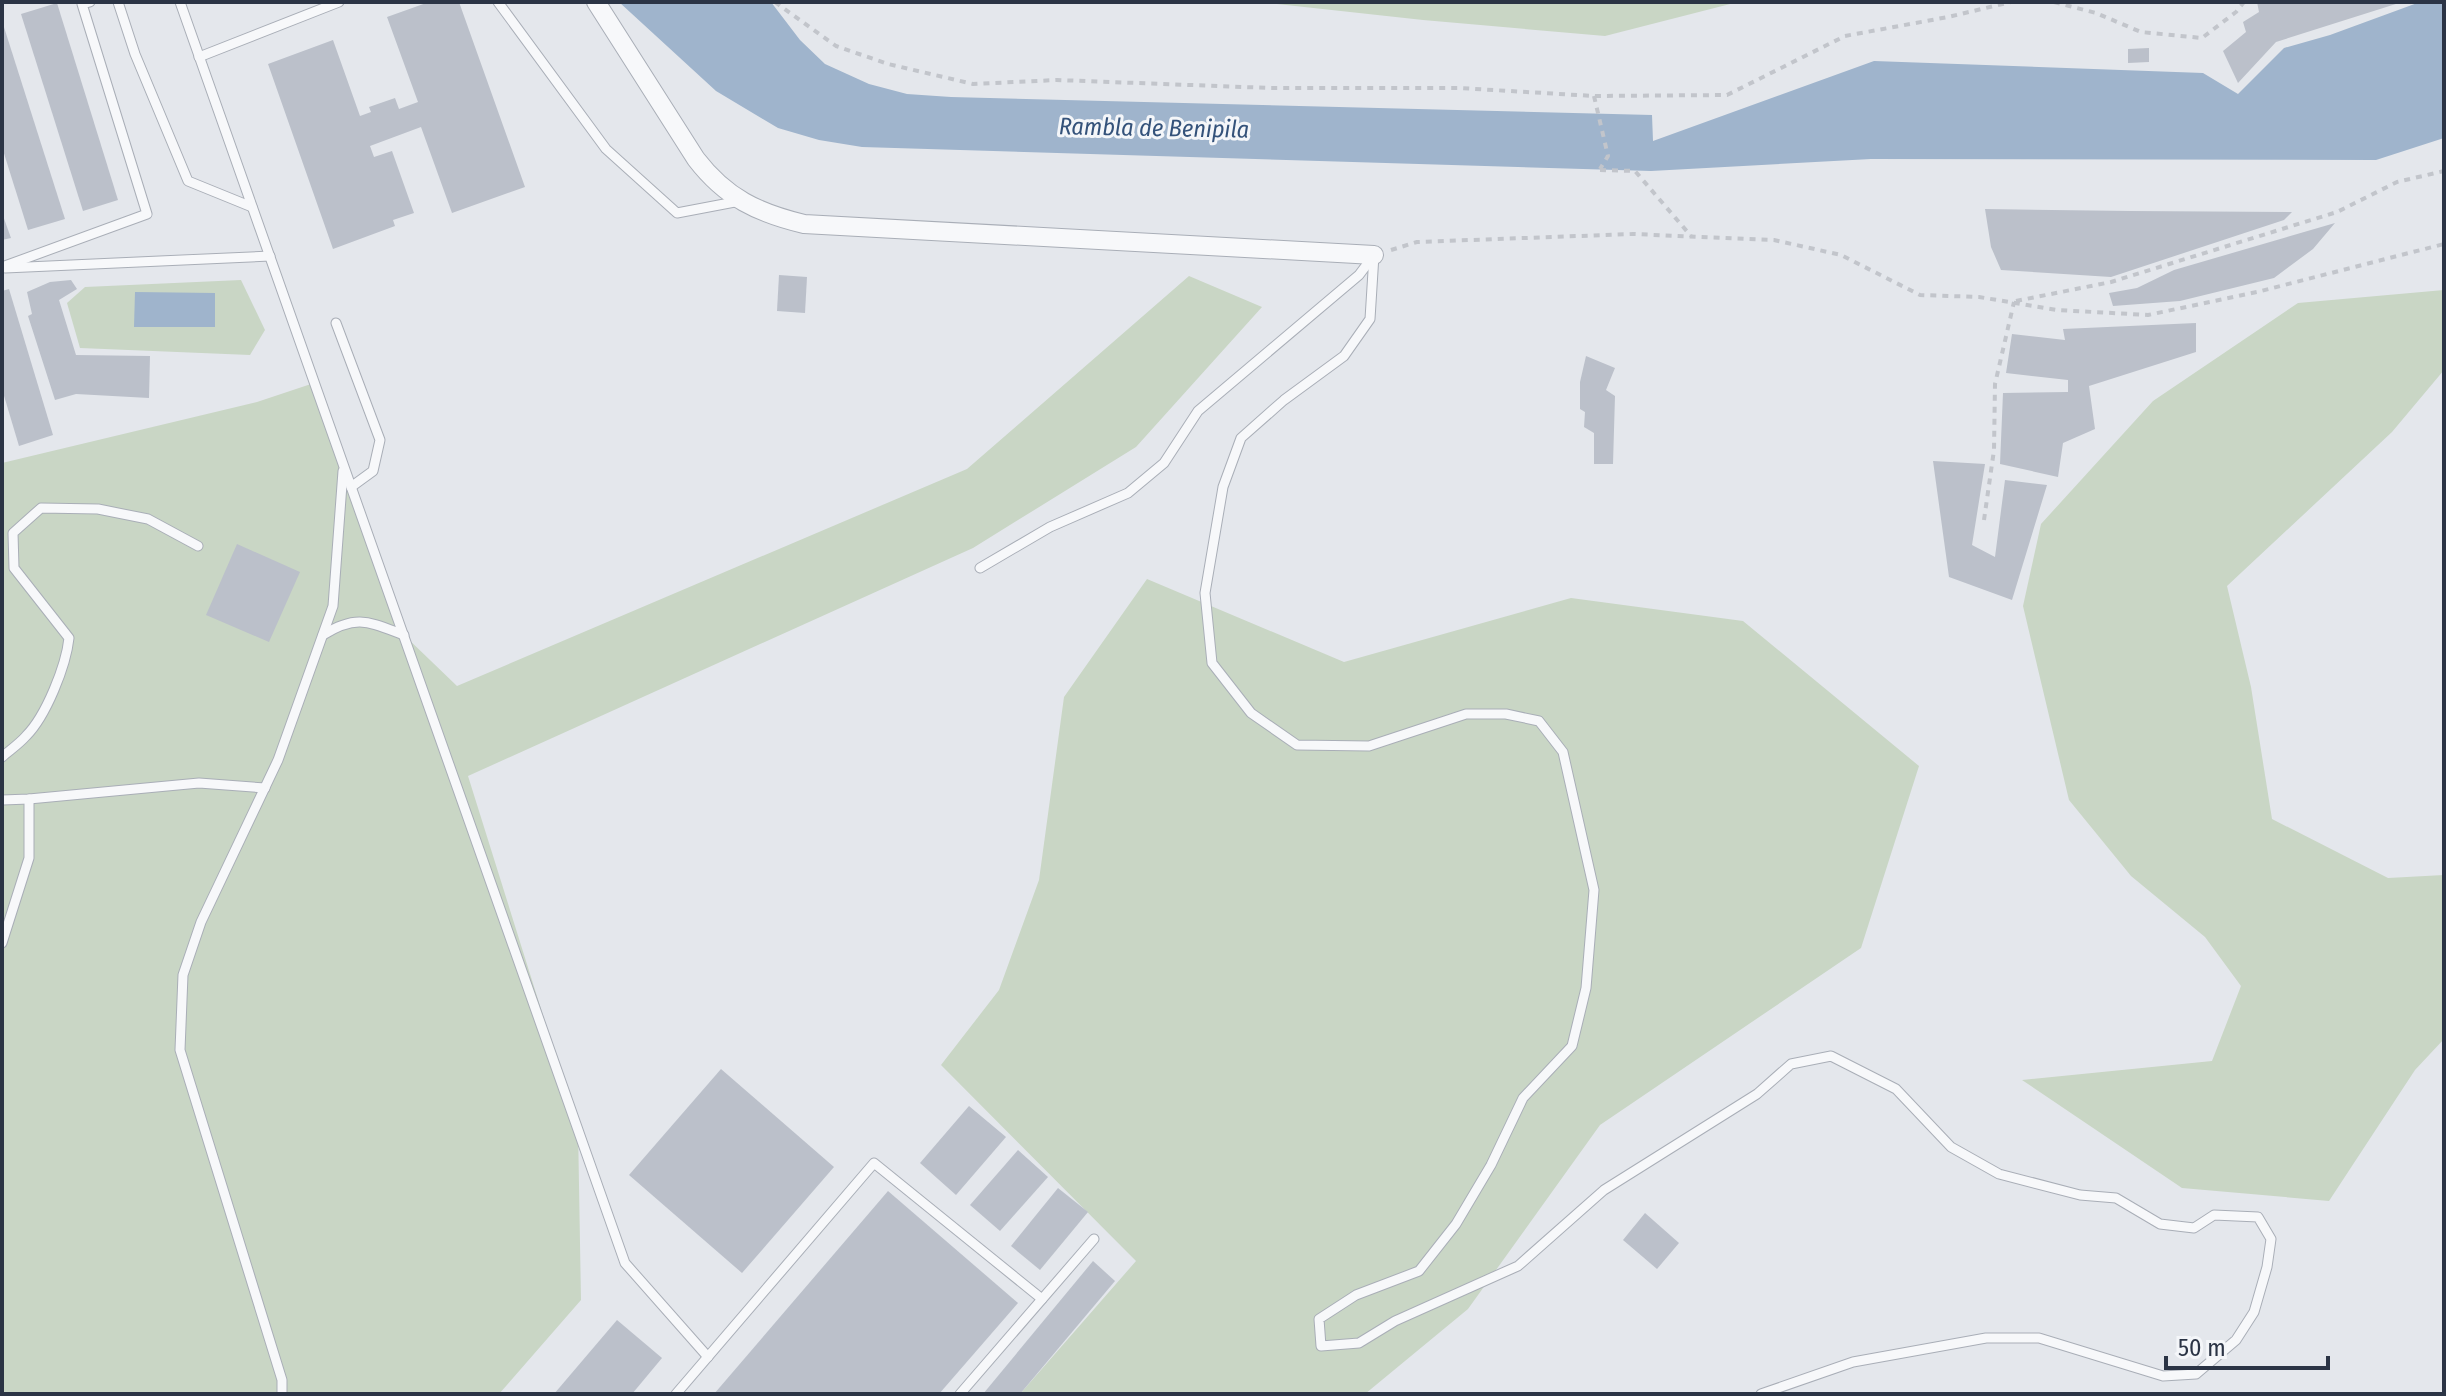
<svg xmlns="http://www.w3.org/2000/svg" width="2446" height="1396" viewBox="0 0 2446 1396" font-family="'Fira Sans Condensed',sans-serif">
<rect width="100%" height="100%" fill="#e4e7ec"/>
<g fill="#c9d6c5">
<path d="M1259 2H1738L1605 36 1423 20Z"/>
<path d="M1189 276 1262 307 1136 447 973 548 468 776 578 1127 581 1300 499 1394H2V463L257 402 314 383 404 635 457 686 967 469Z"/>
<path d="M241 280 265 330 250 355 80 348 67 303 85 287Z"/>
<path d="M2444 290V370L2392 432 2227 586 2251 687 2272 819 2388 878 2444 875V1039L2415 1070 2329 1201 2182 1188 2022 1080 2212 1061 2241 986 2205 937 2131 876 2069 800 2023 606 2041 524 2153 401 2298 303Z"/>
<path d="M1147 579 1344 662 1571 598 1743 621 1919 766 1861 948 1600 1125 1468 1309 1365 1394H1020L1136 1261 941 1065 999 990 1039 880 1064 697Z"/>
</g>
<g fill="#9fb4cc">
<path d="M619 2H771L800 40 825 64 869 84 907 94 951 97 1652 115 1653 141 1874 61 2203 73 2238 94 2284 48 2330 35 2420 2H2444V138L2376 160 1871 159 1651 171 862 147 819 140 778 128 716 91Z"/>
<path d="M135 292 215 293V327H134Z"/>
</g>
<g fill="#bbc0ca">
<path d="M429 2H459L525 187 452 213 421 127 370 146 374 157 392 151 414 213 393 220 395 226 333 249 268 64 333 40 360 116 371 112 369 107 395 98 399 109 418 102 387 17Z"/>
<path d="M2257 2H2399V3L2276 42 2238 83 2223 51 2246 32 2243 22 2259 12Z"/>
<path d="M57 3 118 200 83 211 21 14Z"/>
<path d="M3 24 65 219 28 230 2 147Z"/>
<path d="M2149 48V62L2128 63V49Z"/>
<path d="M1985 209 2131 211 2292 212 2284 220 2111 277 2001 270 1991 247Z"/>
<path d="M2 213 11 238 2 240Z"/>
<path d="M2335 223 2313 249 2274 278 2180 301 2113 306 2109 293 2137 288 2174 270Z"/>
<path d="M779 275 807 277 805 313 777 311Z"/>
<path d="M71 280 77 289 59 300 76 355 150 356 149 398 76 394 55 400 28 316 32 314 27 292 50 282Z"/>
<path d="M9 289 53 435 19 446 2 389V291Z"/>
<path d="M2196 323V352L2089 386 2095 429 2063 443 2058 477 2000 464 2003 393 2068 392V380L2006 373 2012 334 2065 340 2063 329Z"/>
<path d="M1586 356 1615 368 1606 390 1615 396 1613 464H1594V433L1584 427 1585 412 1580 409V382Z"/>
<path d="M1933 461 1985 464 1972 545 1995 557 2005 480 2047 485 2012 600 1949 577Z"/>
<path d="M237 544 300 572 269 642 206 615Z"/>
<path d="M721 1069 834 1167 742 1273 629 1175Z"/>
<path d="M969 1106 1006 1137 956 1195 920 1163Z"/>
<path d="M1018 1150 1048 1177 1000 1231 970 1205Z"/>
<path d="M1058 1188 1088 1212 1040 1270 1011 1246Z"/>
<path d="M888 1191 1018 1303 939 1394H714Z"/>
<path d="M1645 1213 1679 1243 1657 1269 1623 1240Z"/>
<path d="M1093 1261 1115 1281 1020 1394H983Z"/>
<path d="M617 1320 662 1358 632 1394H554Z"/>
</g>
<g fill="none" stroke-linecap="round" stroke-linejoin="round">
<g stroke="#a9aeb7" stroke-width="11">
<g id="service">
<path d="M118 2 135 54 188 181 252 207"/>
<path d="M180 2 625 1263 708 1357"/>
<path d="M498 2 606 149 677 213 740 201"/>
<path d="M199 57 339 2"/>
<path d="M1374 255 1370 319 1344 356 1284 400 1241 438 1223 487 1205 593 1212 663 1251 713 1297 745 1369 746 1466 714H1506L1539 721 1563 752 1594 890 1586 988 1572 1046 1523 1098 1491 1165 1456 1224 1419 1271 1356 1295 1319 1319 1321 1346 1359 1343 1395 1321 1518 1266 1604 1190 1757 1094 1791 1064 1831 1056 1896 1089 1951 1147 1999 1174 2080 1195 2116 1198 2160 1224 2194 1228 2214 1215 2258 1217 2271 1239 2267 1267 2254 1312 2236 1340 2196 1374 2163 1376 2039 1338H1986L1853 1362 1761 1394"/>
<path d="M2 267 147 214 82 4 90 2"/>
<path d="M5 268 270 256"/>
<path d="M336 323 380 440 373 471 351 487"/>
<path d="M980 568 1050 527 1128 493 1164 463 1198 411 1359 275 1374 255"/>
<path d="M323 635C357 614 369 622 404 635"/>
<path d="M2 757C10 750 19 744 26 736 46 716 66 666 69 638L14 568 13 533 41 508 98 509 148 519 198 546"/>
<path d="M2 800 29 799 199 783 265 788"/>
<path d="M2 943 29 858V799"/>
<path d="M282 1394V1380L180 1050 183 975 201 922 278 760 333 606 343 471"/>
<path d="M676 1394 874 1163 1042 1299"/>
<path d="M960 1394 1094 1239"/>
</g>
</g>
<g stroke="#a9aeb7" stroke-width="20">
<path id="minor" d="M596 2 696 159C726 198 758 213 804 224L1374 255"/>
</g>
<g stroke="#c2c5cb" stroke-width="4" stroke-dasharray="6 6" stroke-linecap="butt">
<path d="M775 2 836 46 888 64 973 84 1057 80 1270 88H1459L1594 96 1727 95 1845 36 1948 17 2011 2"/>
<path d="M2054 2 2096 13 2141 32 2202 38 2236 12 2244 2"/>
<path d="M1594 96 1608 156 1600 169"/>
<path d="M1600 170 1635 171 1691 236"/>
<path d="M1391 250 1417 242 1633 234 1774 240 1841 255 1920 295 1979 297 2057 310 2148 315 2257 292 2444 244"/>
<path d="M2016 301 2111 282 2337 212 2397 182 2444 171"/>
<path d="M1984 520 1994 450 1995 384 2014 302"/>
</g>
<use href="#service" stroke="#f7f8fa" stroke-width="9"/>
<use href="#minor" stroke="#f7f8fa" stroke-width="18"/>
</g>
<g text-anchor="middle" stroke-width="6" stroke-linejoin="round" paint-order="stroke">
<g font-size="24" font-style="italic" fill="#34527a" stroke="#f4f6f9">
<text transform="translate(1154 128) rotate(1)" y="8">Rambla de Benipila</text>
</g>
</g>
<rect width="2446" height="1396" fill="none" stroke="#2b3445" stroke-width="8"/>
<path d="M2166 1356v12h162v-12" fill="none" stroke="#2b3445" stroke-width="4"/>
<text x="2178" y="1356" font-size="24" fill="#2b3445" stroke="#f4f6f9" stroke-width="6" paint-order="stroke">50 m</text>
</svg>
